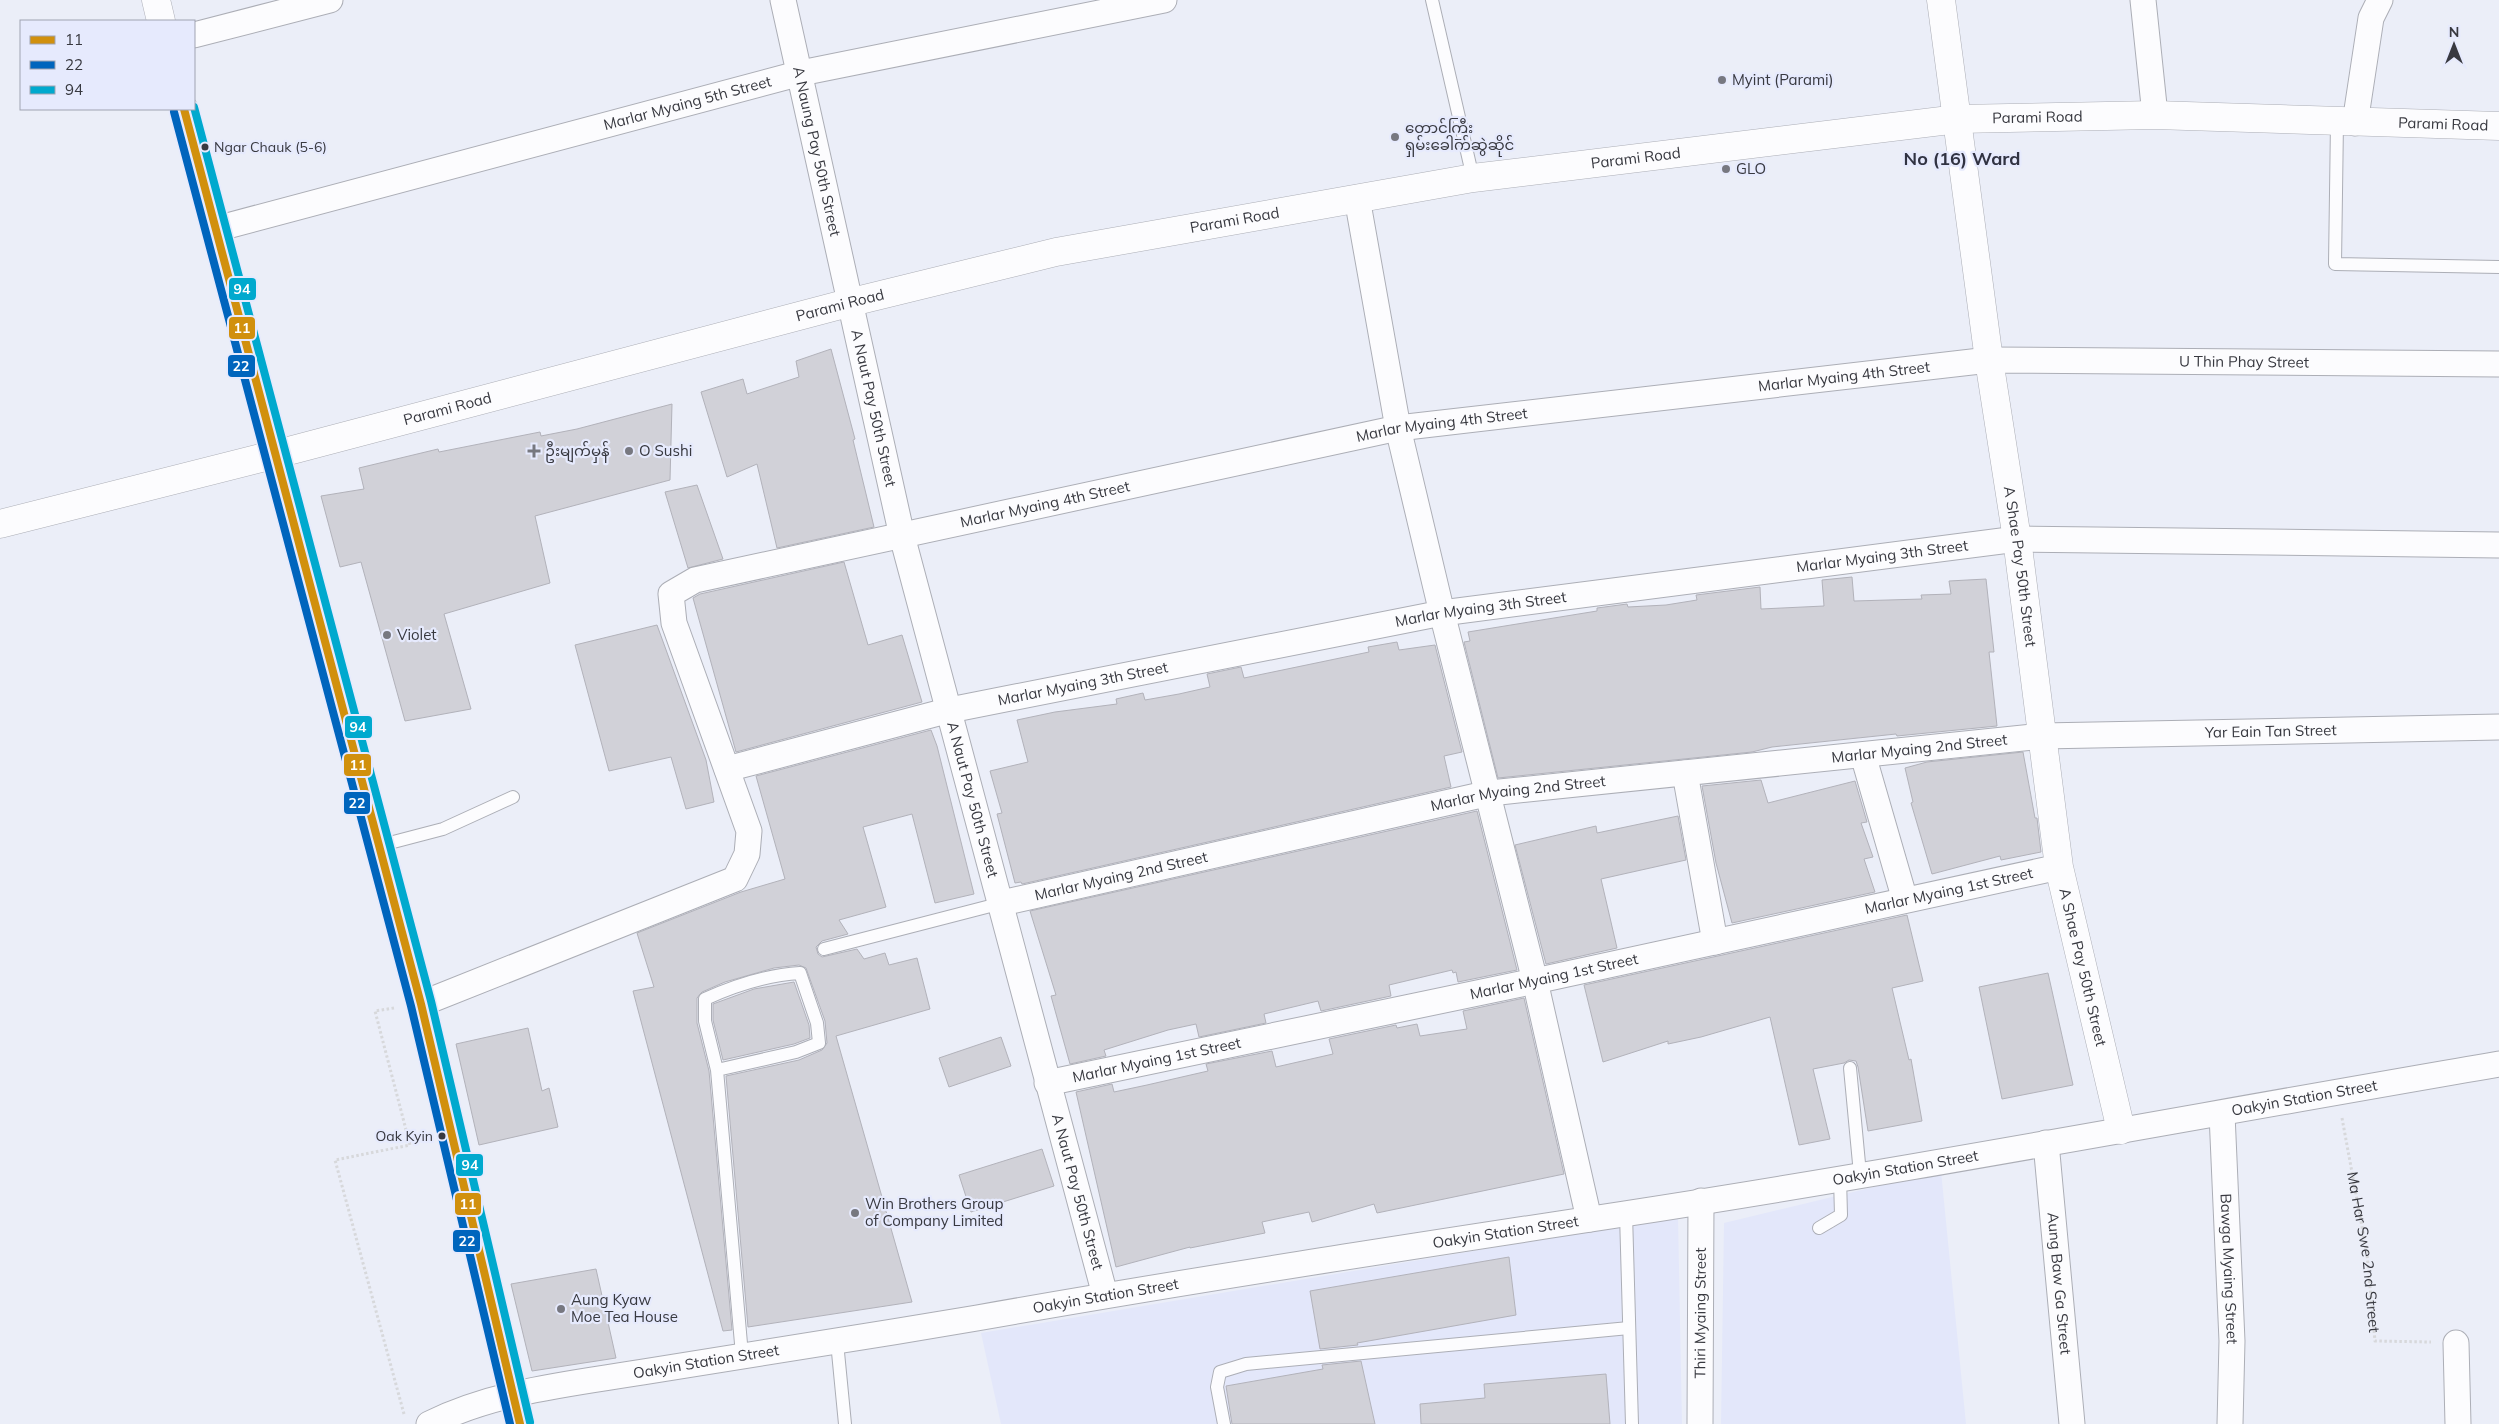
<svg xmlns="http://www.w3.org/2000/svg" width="2499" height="1424" viewBox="0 0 2499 1424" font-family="Mulish,'Noto Sans Myanmar',sans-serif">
<rect width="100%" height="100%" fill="#ebeef8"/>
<g fill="#e3e7fa">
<path d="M1941 1171 1966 1424H1721L1724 1223Z"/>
<path d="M1678 1217 1682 1424H1001L981 1333Z"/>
</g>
<g fill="#d1d1d8" stroke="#b2b2ba">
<path d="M831 349 855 439 853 440 874 527 777 548 757 464 727 477 701 392 743 379 747 394 799 377 796 361Z"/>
<path d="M672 404 670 480 535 516 550 583 444 614 471 709 405 721 361 562 340 567 321 496 364 489 359 468 438 449 439 452 540 432 541 436 577 429Z"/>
<path d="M697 485 723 559 688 568 665 492Z"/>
<path d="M844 562 868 645 902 635 922 702 736 752 693 598 700 594Z"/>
<path d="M1852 577 1854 601 1922 599 1921 595 1951 594 1949 581 1986 579 1994 652H1989L1997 726 1897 736 1896 734 1772 747 1752 752 1498 778 1464 642 1470 641 1468 632 1597 611V608L1627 604 1628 607 1666 605 1697 600 1696 595 1760 587 1761 609 1824 606 1822 580Z"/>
<path d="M657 625 706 760 714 802 686 809 671 757 609 771 575 645Z"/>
<path d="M1397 642 1399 650 1435 645 1462 752 1444 756 1451 787 1022 884 1021 882 1015 883 997 814 1002 813 990 771 1028 762 1017 720 1055 712 1117 704 1116 699 1143 693 1145 700 1179 694 1210 687 1207 674 1241 667 1244 678 1369 652 1368 647Z"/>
<path d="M931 730 937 746 974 894 935 903 912 814 863 827 886 907 839 920 848 934 822 941 816 947 818 954 822 957 857 949 864 959 885 953 889 965 917 958 930 1009 836 1036 912 1302 748 1327 726 1076 799 1060 822 1050 827 1043 825 1021 806 968 799 965 774 968 725 982 702 992 697 998V1023L709 1071 732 1330 723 1331 633 991 654 987 637 933 741 892 785 879 756 776Z"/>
<path d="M2023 752 2035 818H2037L2041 852 2001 860 2000 856 1932 874 1911 803 1913 802 1905 768 1927 762Z"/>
<path d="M1761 780 1768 803 1855 781 1867 822 1861 823 1873 857 1864 859 1875 892 1732 923 1716 863 1702 786Z"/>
<path d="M1477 811 1517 970 1458 982 1456 972 1453 973 1452 970 1389 985 1391 996 1321 1011 1318 1001 1264 1014 1266 1023 1199 1037 1196 1024 1168 1030 1104 1050 1106 1056 1070 1064 1051 996 1056 995 1030 911Z"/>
<path d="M1678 816 1686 860 1601 879 1617 948 1546 964 1515 845 1596 826 1597 833Z"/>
<path d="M1907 915 1923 981 1892 988 1909 1060 1911 1059 1922 1121 1868 1131 1858 1067 1856 1061 1849 1060 1844 1063 1813 1069 1830 1139 1799 1145 1770 1017 1701 1037 1668 1044V1041L1603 1062 1584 985Z"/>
<path d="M2048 973 2073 1085 2002 1099 1979 987Z"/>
<path d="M794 982 809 1025 810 1038 794 1044 723 1060 713 1020V1004L754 989Z"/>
<path d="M1524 998 1564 1174 1377 1213 1374 1204 1312 1222 1309 1212 1262 1222 1265 1233 1190 1248V1247L1116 1267 1076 1092 1112 1084 1114 1092 1147 1085 1208 1071 1206 1064 1272 1051 1276 1067 1333 1054 1329 1039 1396 1025 1397 1028 1417 1024 1420 1036 1467 1029 1463 1011Z"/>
<path d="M528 1028 542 1091 549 1088 558 1127 479 1145 456 1044Z"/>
<path d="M1001 1037 1011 1066 949 1087 939 1058Z"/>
<path d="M1042 1149 1054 1186 971 1212 959 1175Z"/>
<path d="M1509 1257 1516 1315 1357 1343 1358 1345 1320 1349 1310 1291Z"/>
<path d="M596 1269 616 1358 532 1371 511 1284Z"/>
<path d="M1361 1361 1375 1424H1232L1226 1386 1323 1369 1322 1365Z"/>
<path d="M1606 1374 1610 1424H1421L1420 1404 1485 1398 1484 1384Z"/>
</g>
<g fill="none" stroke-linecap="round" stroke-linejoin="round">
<g stroke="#acaeb6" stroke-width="14">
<g id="service">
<path d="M1432 0 1473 178"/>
<path d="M2337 122 2335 264 2499 267"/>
<path d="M378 846 443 829 513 797"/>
<path d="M824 949 1002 903"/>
<path d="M1850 1068 1860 1174"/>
<path d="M717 1070 796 1052 819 1043 817 1023 800 973C767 975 736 985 705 999V1021L717 1070 742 1355"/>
<path d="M1626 1214 1632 1424"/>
<path d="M1819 1228 1841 1215 1840 1178"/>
<path d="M837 1342 845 1424"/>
<path d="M1224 1424 1217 1387 1220 1372 1246 1364 1629 1328"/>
</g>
</g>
<g stroke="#acaeb6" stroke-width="27">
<g id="minor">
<path id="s2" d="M783 0 902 536 1105 1295"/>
<path d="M2143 0 2155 115"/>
<path d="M194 35 330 0"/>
<path d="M2355 123 2371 18 2380 0"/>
<path d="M1357 198 1398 428 1442 613 1535 981 1589 1219"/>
<path id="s3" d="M216 229 801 73 1164 0"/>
<path d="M1863 755 1905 900"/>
<path id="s4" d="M727 769 950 710 1442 613 2017 539 2499 545"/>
<path d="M1685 773 1715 942"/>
<path id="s5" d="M1002 903 1490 793 2042 736 2499 727"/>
<path id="s6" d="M421 1004 735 879 747 854 749 831 674 623 671 594 695 580 1398 428 1989 360 2499 364"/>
<path id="s7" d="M1047 1083 1535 981 2059 867"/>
<path id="s8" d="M2222 1114 2232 1341 2230 1424"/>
<path id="s9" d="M2046 1143 2072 1424"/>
<path d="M2456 1343 2458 1424"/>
<path id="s10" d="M429 1424C496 1391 570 1384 643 1372 755 1353 866 1337 977 1318 1192 1280 1408 1247 1624 1214 1916 1169 2207 1114 2499 1064"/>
<path id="s11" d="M1700 1424 1701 1201"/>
</g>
</g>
<g stroke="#acaeb6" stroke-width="29">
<g id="tertiary">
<path id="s12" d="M1941 0 1989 360 2017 539 2059 867 2121 1130"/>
</g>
</g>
<g stroke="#acaeb6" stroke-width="29">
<g id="secondary">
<path d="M156 0 161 21"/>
<path d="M184 109 421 1004 520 1424"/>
</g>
</g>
<g stroke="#acaeb6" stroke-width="29">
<g id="primary">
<path id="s13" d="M0 524 277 454 852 302 1056 252 1473 178 1958 119 2155 115 2499 126"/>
</g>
</g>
<g stroke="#d7d8db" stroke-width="3" stroke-dasharray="2.5 2.5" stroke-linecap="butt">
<path d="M394 1008 375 1011 410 1145 335 1160 404 1414"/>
<path id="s1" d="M2342 1118 2367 1254 2375 1341 2431 1342"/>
</g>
<use href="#service" stroke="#fcfcfe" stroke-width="12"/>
<use href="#minor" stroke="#fcfcfe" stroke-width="25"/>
<use href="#tertiary" stroke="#fcfcfe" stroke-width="28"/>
<use href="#secondary" stroke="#fcfcfe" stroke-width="28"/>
<use href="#primary" stroke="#fcfcfe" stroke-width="28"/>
<g stroke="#e6eafd" stroke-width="11">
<path id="bus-1" d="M184 109 421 1004 520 1424"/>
</g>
<g stroke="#e6eafd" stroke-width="11">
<path id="bus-2" d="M174 112 411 1006 510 1424"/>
</g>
<g stroke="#e6eafd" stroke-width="11">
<path id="bus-3" d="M194 107 431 1001 530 1422"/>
</g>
<use href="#bus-1" stroke="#d1900d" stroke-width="8"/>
<use href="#bus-2" stroke="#0065bd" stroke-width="8"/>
<use href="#bus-3" stroke="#00a9ce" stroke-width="8"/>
</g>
<g fill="#777880" stroke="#e6eafd" stroke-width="2">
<circle cx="1722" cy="80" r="5"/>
<circle cx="1395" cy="137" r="5"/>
<circle cx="1726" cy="169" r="5"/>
<path d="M531.5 443.5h5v5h5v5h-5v5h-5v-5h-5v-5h5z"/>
<circle cx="629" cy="451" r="5"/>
<circle cx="387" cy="635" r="5"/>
<circle cx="855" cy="1213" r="5"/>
<circle cx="561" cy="1309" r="5"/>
</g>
<g fill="#383940" stroke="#e6eafd" stroke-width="2">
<circle cx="205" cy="147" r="4.5"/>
<circle cx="442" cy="1136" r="4.5"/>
</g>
<g text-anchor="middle" stroke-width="4.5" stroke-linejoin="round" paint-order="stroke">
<g font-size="14" fill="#383940" stroke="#e6eafd" text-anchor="start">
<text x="214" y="152">Ngar Chauk (5-6)</text>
<text x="433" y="1141" text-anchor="end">Oak Kyin</text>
</g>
<g font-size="15" fill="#383940" stroke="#e6eafd" text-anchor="start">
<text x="1732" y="85">Myint (Parami)</text>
<text x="1405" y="133">တောင်ကြီး<tspan x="1405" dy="17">ရှမ်းခေါက်ဆွဲဆိုင်</tspan></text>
<text x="1736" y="174">GLO</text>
<text x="545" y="456">ဦးမျက်မှန်</text>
<text x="639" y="456">O Sushi</text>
<text x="397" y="640">Violet</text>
<text x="865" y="1209">Win Brothers Group<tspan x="865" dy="17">of Company Limited</tspan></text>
<text x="571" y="1305">Aung Kyaw<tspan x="571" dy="17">Moe Tea House</tspan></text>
</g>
<g font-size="15" fill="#383940" stroke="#e6eafd">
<text dy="5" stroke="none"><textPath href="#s3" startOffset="488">Marlar Myaing 5th Street</textPath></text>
<text dy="5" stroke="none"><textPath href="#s13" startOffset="2082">Parami Road</textPath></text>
<text dy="5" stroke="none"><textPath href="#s13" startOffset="2488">Parami Road</textPath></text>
<text dy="5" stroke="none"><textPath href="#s2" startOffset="155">A Naung Pay 50th Street</textPath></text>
<text dy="5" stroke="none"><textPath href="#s13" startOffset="1678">Parami Road</textPath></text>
<text dy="5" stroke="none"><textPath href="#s13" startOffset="1272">Parami Road</textPath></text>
<text dy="5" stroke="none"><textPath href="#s13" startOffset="868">Parami Road</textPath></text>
<text dy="5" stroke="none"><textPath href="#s6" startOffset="2236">U Thin Phay Street</textPath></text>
<text dy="5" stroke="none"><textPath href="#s6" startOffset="1835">Marlar Myaing 4th Street</textPath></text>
<text dy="5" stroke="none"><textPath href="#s2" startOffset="418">A Naut Pay 50th Street</textPath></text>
<text dy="5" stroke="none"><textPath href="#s13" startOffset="462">Parami Road</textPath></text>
<text dy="5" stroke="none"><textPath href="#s6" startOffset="1430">Marlar Myaing 4th Street</textPath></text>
<text dy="5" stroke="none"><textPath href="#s6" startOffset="1025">Marlar Myaing 4th Street</textPath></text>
<text dy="5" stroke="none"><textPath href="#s4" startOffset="1176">Marlar Myaing 3th Street</textPath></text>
<text dy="5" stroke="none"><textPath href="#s12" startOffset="572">A Shae Pay 50th Street</textPath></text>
<text dy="5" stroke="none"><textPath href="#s4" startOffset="771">Marlar Myaing 3th Street</textPath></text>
<text dy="5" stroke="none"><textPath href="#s4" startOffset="366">Marlar Myaing 3th Street</textPath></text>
<text dy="5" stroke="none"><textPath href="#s5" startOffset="1284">Yar Eain Tan Street</textPath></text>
<text dy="5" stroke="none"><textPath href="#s5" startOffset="932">Marlar Myaing 2nd Street</textPath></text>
<text dy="5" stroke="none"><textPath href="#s5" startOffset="528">Marlar Myaing 2nd Street</textPath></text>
<text dy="5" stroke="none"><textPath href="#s2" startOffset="822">A Naut Pay 50th Street</textPath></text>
<text dy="5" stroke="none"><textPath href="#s5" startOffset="122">Marlar Myaing 2nd Street</textPath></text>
<text dy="5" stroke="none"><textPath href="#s7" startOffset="922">Marlar Myaing 1st Street</textPath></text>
<text dy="5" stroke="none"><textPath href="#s12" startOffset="978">A Shae Pay 50th Street</textPath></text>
<text dy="5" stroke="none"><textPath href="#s7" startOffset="518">Marlar Myaing 1st Street</textPath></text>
<text dy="5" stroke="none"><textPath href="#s7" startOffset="112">Marlar Myaing 1st Street</textPath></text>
<text dy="5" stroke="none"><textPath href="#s10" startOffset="1905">Oakyin Station Street</textPath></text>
<text dy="5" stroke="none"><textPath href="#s10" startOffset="1500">Oakyin Station Street</textPath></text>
<text dy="5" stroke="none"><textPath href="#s2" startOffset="1228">A Naut Pay 50th Street</textPath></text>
<text dy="5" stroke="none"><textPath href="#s10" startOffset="1095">Oakyin Station Street</textPath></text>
<text dy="5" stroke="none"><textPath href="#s1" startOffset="136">Ma Har Swe 2nd Street</textPath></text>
<text dy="5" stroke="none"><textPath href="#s8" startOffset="155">Bawga Myaing Street</textPath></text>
<text dy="5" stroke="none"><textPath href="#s9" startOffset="141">Aung Baw Ga Street</textPath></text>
<text dy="5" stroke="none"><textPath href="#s10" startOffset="690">Oakyin Station Street</textPath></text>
<text dy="5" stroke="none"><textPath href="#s11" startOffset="111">Thiri Myaing Street</textPath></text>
<text dy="5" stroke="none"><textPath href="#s10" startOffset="285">Oakyin Station Street</textPath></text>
</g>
<g font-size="18" font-weight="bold" fill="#313342" stroke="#e6eafd">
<text x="1962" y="165">No (16) Ward</text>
</g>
</g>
<g stroke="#e6eafd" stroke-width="2">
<rect x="228" y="277" width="29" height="24" rx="5" fill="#00a9ce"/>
<rect x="228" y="316" width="28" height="24" rx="5" fill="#d1900d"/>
<rect x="227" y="354" width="29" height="24" rx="5" fill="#0065bd"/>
<rect x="344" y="715" width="29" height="24" rx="5" fill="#00a9ce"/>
<rect x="343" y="753" width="29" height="24" rx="5" fill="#d1900d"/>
<rect x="343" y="791" width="28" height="24" rx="5" fill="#0065bd"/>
<rect x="455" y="1153" width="29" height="24" rx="5" fill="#00a9ce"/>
<rect x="454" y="1192" width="28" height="24" rx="5" fill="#d1900d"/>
<rect x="452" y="1229" width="29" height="24" rx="5" fill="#0065bd"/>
</g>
<g font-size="14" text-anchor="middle" font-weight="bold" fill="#fff">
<text x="242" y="294">94</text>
<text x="242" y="333">11</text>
<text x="241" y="371">22</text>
<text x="358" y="732">94</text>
<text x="358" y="770">11</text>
<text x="357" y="808">22</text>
<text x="470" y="1170">94</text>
<text x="468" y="1209">11</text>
<text x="467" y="1246">22</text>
</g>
<rect x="20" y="20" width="175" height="90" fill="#e6eafd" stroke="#a0a3b1"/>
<rect x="30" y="36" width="25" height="8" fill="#d1900d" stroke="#a0a3b1"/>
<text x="65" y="45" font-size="15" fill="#383940">11</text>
<rect x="30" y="61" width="25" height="8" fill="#0065bd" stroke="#a0a3b1"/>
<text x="65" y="70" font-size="15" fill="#383940">22</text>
<rect x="30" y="86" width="25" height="8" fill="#00a9ce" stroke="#a0a3b1"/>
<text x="65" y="95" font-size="15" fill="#383940">94</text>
<g transform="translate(2454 45)" stroke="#e6eafd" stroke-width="4" paint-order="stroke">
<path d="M0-4L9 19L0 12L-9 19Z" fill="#383940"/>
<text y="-8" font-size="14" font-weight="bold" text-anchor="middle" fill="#383940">N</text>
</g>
</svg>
